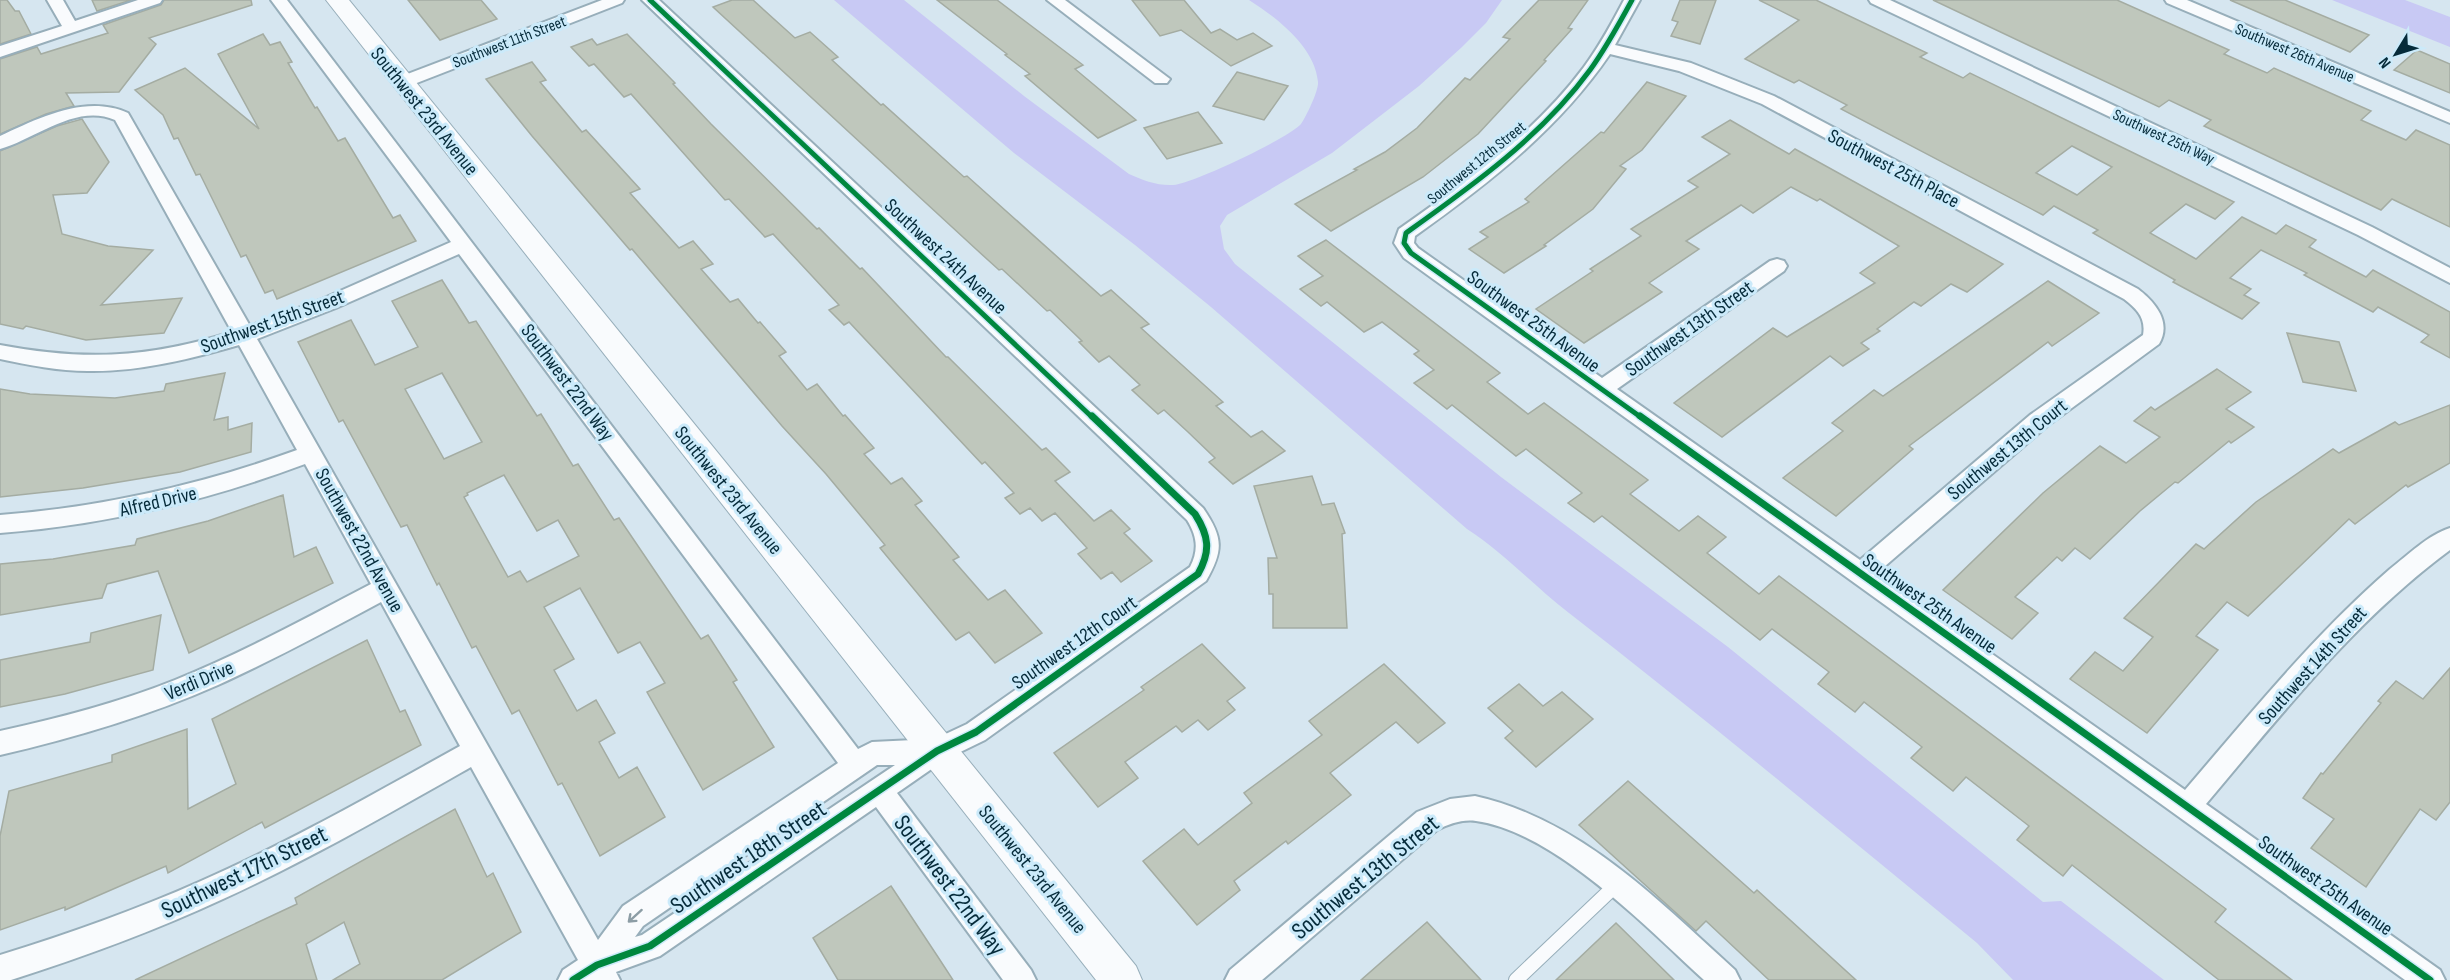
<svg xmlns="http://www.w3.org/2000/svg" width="2450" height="980" viewBox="0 0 2450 980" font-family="'Sofia Sans Condensed',sans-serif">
<rect width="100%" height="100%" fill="#d6e6f0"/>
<g fill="#c8c9f4">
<path d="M834 0H904L1024 96 1129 174C1142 180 1158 186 1173 185 1192 184 1289 138 1301 124 1306 117 1319 90 1318 82 1315 47 1277 18 1249 0H1502L1486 23 1462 47 1419 86 1332 153 1227 215 1220 226 1224 249 1235 264 1501 477 1728 647 2043 902 2061 901 2164 980H2013L1977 943C1842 832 1707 720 1569 613 1534 586 1504 553 1467 529L1211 307 1135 245 1014 153Z"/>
<path d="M2332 0H2405L2450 17V47Z"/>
</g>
<g fill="#bfc7bc" stroke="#a4aca2" stroke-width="1.5" fill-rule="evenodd">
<path d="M0 0H7L15 11H19L31 34 0 44Z"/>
<path d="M92 0H131L97 11Z"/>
<path d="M164 0H251L252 5 149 38 156 44 119 92 66 93 74 106 46 114 0 134V59L37 47 41 54 108 33 103 25 161 5Z"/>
<path d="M408 0H481L497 19 440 40Z"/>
<path d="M732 0H753L795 38 810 32 838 57 832 60 881 105 883 104 964 177 967 176 1101 296 1111 290 1149 324 1141 328 1223 402 1216 406 1251 437 1262 431 1285 451 1233 484 1209 462 1215 458 1188 432 1164 410 1158 414 1132 390 1140 385 1109 356 1099 362 1079 342 1082 341 1050 310 1047 311 1002 269 999 270 977 250 713 7Z"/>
<path d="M937 0H997L1083 65 1075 69 1136 120 1098 138 1025 76 1030 74 1005 55 1007 54Z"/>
<path d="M1132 0H1184L1211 33 1220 29 1237 40 1253 33 1272 46 1231 66 1181 30 1160 36Z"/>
<path d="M1539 0H1588L1568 28 1572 29 1544 60 1546 61 1478 134 1423 177 1331 231 1295 204 1357 170 1354 169 1385 152 1417 128 1465 78 1470 80 1510 39 1503 37Z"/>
<path d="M1680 0H1716L1700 44 1671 36 1678 22 1672 20Z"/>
<path d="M1759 0H1816L1927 53 1920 57 1963 78 1970 73 2234 202 2215 219 2186 204 2150 233 2196 259 2242 217 2276 234 2286 225 2316 240 2309 247 2366 277 2373 270 2450 312V358L2421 342 2429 335 2378 307 2373 312 2304 275 2307 273 2261 250 2230 278 2251 289 2244 295 2259 303 2242 319 2173 282 2175 280 2093 233 2098 230 2054 206 2043 215 1841 109 1847 105 1799 80 1794 83 1745 59 1799 20ZM2072 146 2112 167 2077 195 2036 173Z"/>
<path d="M1933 0H2117L2229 50 2224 54 2267 73 2274 68 2371 111 2361 120 2406 140 2416 130 2450 145V227L2392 199 2381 210 2204 126 2211 120 2169 100 2159 107Z"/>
<path d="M2230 0H2285L2369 35 2350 52Z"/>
<path d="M263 34 270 45 280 42 292 62 288 63 315 108 317 107 338 141 345 138 393 218 400 215 416 241 277 299 273 290 265 293 246 255 241 257 200 174 196 175 178 138 174 139 163 115 135 90 185 68 259 129 218 54Z"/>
<path d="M627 34 675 83 673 84 711 124 817 229 819 228 860 269 862 268 946 357H948L1042 450 1046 448 1070 472 1055 481 1094 521 1111 510 1130 529 1124 533 1152 561 1121 582 1112 572 1101 579 1078 554 1087 548 1055 513 1042 521 1030 508 1020 514 1005 498 1014 493 985 462 982 464 849 322 844 325 829 310 839 305 773 234 765 237 729 199 725 200 631 94 624 97 594 64 589 66 571 47 592 39 597 45Z"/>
<path d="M2417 50 2450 64V93L2394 70Z"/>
<path d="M532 62 546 80 540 82 582 132 586 130 640 189 630 193 679 248 693 241 713 264 701 269 730 302 738 299 758 323 760 322 786 352 779 356 807 390 817 384 843 416 845 415 874 448 864 454 891 484 902 478 922 501 915 505 959 557 953 560 988 600 1005 590 1042 633 995 663 969 632 956 640 880 548 885 545 826 474 782 426 632 249 630 250 532 136 486 79Z"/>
<path d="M1237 72 1288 86 1264 120 1213 106Z"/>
<path d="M1647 82 1686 96 1642 150 1620 166 1626 169 1593 209 1544 245 1546 246 1504 273 1469 249 1488 237 1480 232 1529 202 1525 199 1601 132 1604 133Z"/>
<path d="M1198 112 1222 143 1167 159 1144 128Z"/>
<path d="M82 119 109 162 87 193 53 195 62 234 108 246 153 250 101 305 182 298 164 333 86 340 26 326 23 329 0 324V151L57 126Z"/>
<path d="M1730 120 1789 154 1795 149 2003 264 1967 292 1951 284 1921 306 1914 302 1877 329 1880 331 1861 343 1869 349 1843 366 1830 356 1722 437 1674 403 1773 328 1787 337 1875 283 1860 273 1899 246 1820 199 1817 201 1791 187 1753 213 1741 205 1686 241 1699 249 1649 283 1662 292 1584 343 1536 309 1593 271 1590 269 1641 236 1631 229 1698 187 1688 181 1730 154 1702 137Z"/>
<path d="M1326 240 1500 373 1487 382 1528 414 1544 403 1648 480 1630 494 1679 531 1698 516 1726 537 1707 553 1759 594 1779 576 2226 909 2215 922 2292 980H2219L2072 865 2063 876 2017 840 2029 826 1966 777 1953 791 1911 758 1922 747 1864 702 1855 712 1818 684 1829 672 1772 629 1760 640 1602 516 1594 522 1568 503 1582 493 1526 449 1516 456 1452 405 1447 409 1414 383 1434 370 1414 354 1419 351 1382 322 1364 332 1327 302 1321 306 1300 289 1323 276 1298 256Z"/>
<path d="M442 280 469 323 476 321 537 416 541 414 573 466 578 464 614 520 619 518 701 639 708 635 737 680 733 682 774 747 703 790 647 692 665 683 640 642 618 653 580 588 544 607 574 659 554 670 577 711 596 700 615 733 599 742 619 778 637 767 665 817 600 856 562 783 558 785 519 710 512 714 476 646 472 648 439 583 437 585 407 525 401 527 343 420 339 422 298 342 351 320 375 365 418 347 392 301ZM442 373 482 442 444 459 405 389ZM504 475 537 531 558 520 579 556 527 582 520 571 508 577 464 497 468 495 467 493Z"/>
<path d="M2048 281 2099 313 2052 346 2048 342 1909 446 1913 449 1836 516 1783 478 1843 431 1832 423 1874 390 1883 396Z"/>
<path d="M2287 333 2339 342 2356 391 2303 382Z"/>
<path d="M2217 369 2251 392 2226 409 2254 427 2231 443 2229 441 2178 483 2175 482 2140 511 2090 559 2075 548 2062 561 2057 557 2015 597 2038 613 2012 639 1943 590 2043 493 2100 446 2126 463 2160 437 2134 421 2151 407 2155 410Z"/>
<path d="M225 373 214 420 228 417V430L252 423 251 452 180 472 83 488 0 497V389L30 394 115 398 164 391 166 384Z"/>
<path d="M2450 405V463L2408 487 2406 485 2355 524 2349 519 2248 616 2227 602 2196 636 2218 650 2147 733 2070 679 2095 652 2123 671 2153 637 2124 618 2196 544 2204 549 2256 502 2333 449 2339 453 2395 422 2399 425Z"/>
<path d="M1312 476 1322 505 1334 503 1345 533 1342 534 1347 628H1273V594H1269L1268 558H1277L1254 486Z"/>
<path d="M283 495 294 557 316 547 333 583 189 653 158 571 107 584 102 598 0 615V564L53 559 135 545 137 539 208 521Z"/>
<path d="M161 615 153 670 65 694 0 707V660L90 642 91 633Z"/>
<path d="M367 640 400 712 405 710 421 745 265 828 262 822 168 873 166 866 65 910V907L0 930V836L9 791 112 762V755L187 729 188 809 236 784 212 719Z"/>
<path d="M1202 644 1245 688 1227 701 1235 710 1208 730 1198 720 1182 732 1176 726 1125 762 1138 778 1098 807 1054 753 1144 690 1141 687Z"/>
<path d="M1384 664 1445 723 1418 743 1396 722 1330 773 1351 795 1288 844 1286 841 1234 881 1240 890 1197 925 1143 861 1184 829 1198 845 1252 803 1244 793 1322 735 1309 721Z"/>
<path d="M2450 668V802L2436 820 2420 809 2366 887 2311 848 2334 819 2303 798 2321 773 2323 774 2381 703 2378 701 2396 681 2423 699Z"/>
<path d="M1519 684 1543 706 1562 692 1593 719 1536 767 1505 738 1513 731 1488 708Z"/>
<path d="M1628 781 1754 893 1757 890 1856 980H1769L1706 921 1696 931 1579 825Z"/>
<path d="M455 809 487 877 493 873 521 932 442 980H333L360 964 344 922 306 944 317 980H135L297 904 295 898Z"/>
<path d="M891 886 938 957 953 980H838L813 938Z"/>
<path d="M1427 922 1481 980H1361Z"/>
<path d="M1616 923 1674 980H1556Z"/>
</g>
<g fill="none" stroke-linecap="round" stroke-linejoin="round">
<g stroke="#97aeba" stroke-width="16">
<path id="lane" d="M1516 980 1616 885"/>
</g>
<g stroke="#97aeba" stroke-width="4">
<g id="street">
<path d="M47 0H63L75 21 138 0H162L160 3 0 57V46L62 26Z"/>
<path d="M271 0H287L858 749 872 742 935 739 967 724 1190 567C1199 550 1197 536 1187 520L642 0H659L1203 508C1223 537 1224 550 1206 581L985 740 946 759 897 793 1031 970 1036 980H1003L876 807 660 956 616 972 620 980H558L563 970 578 960 471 767C390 813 308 860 223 899 154 931 83 957 11 980H0V955C68 934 136 910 201 881 290 842 375 793 460 746L381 602C327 631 273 660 218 685 148 716 74 738 0 755V731C59 718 118 703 175 680 242 653 306 618 371 584L305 464C206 501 105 525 0 533V515C103 507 200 485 297 450L239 345C190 359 139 372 88 371 58 371 29 365 0 359V345C84 361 149 358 232 332L115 120C76 103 36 139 0 149V136C39 118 86 94 128 113L250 326 322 299 451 242ZM459 254 838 763 623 906 598 940 257 339 336 308ZM877 765H895L642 935 635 937 643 926Z"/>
<path d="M602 0H624L622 3 409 86H397L394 82 397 78Z"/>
<path d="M1047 0H1065L1170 79 1167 83H1155Z"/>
<path d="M1624 0H1640L1615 45 1691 63 1774 96 2138 289C2155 302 2172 322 2159 344L2046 427 1877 573 2185 790C2251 713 2314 635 2390 569 2408 555 2428 535 2450 528V550C2354 621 2282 714 2206 804L2440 970 2445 980H2405L1404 258 1394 243 1399 229C1466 182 1535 133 1584 67 1600 45 1612 23 1624 0ZM1610 54 1679 71 1762 104 2124 299C2137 309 2146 318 2143 335L2030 415 1860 560 1617 389 1784 271 1787 266 1784 261 1777 259 1770 261 1602 378 1418 248 1414 243 1415 236C1488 184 1559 129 1610 54Z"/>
<path d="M1869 0H1890L2372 227 2450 268V283L2358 235 1871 3Z"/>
<path d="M2165 0H2187L2450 112V123L2167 3Z"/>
<path d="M1475 796C1579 819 1658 900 1735 970L1740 980H1704C1646 927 1555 832 1476 821 1462 819 1449 824 1437 830L1262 980H1225L1230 970 1417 812 1450 799Z"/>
</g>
</g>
<g stroke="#97aeba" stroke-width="2">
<path id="secondary" d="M326 0H349L1136 966 1142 980H1096Z"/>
</g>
<use href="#lane" stroke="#f9fbfd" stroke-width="14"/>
<use href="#street" fill="#f9fbfd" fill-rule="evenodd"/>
<use href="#secondary" fill="#f9fbfd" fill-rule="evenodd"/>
<g stroke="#cbeafa" stroke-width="8">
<g id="cycleway-far1">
<path d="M650 0 1093 418"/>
<path d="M1632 0C1619 24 1606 48 1590 70 1541 137 1472 186 1406 233L1404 243 1411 253 1642 418"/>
</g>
</g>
<g stroke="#cbeafa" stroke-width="10">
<g id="cycleway">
<path d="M1640 416 2430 980"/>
<path d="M573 980 597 965 650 946 937 751 976 732 1198 574C1211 551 1209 536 1195 514L1092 416"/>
</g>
</g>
<use href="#cycleway-far1" stroke="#00873e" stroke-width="5"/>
<use href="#cycleway" stroke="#00873e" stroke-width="7"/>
</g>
<defs><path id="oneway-shaft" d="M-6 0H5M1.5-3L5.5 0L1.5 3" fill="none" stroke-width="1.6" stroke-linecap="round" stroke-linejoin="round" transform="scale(1.5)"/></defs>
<use stroke="#8c9da5" href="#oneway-shaft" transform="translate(635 916) rotate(138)"/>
<g text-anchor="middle" stroke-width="6" stroke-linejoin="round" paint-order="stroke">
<g font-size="16" fill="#062b3a" stroke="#cbeafa">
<text transform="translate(509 41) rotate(-21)" y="6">Southwest 11th Street</text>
<text transform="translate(2295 52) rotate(23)" y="6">Southwest 26th Avenue</text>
<text transform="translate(2164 136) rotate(25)" y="6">Southwest 25th Way</text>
<text transform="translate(1476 162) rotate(-39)" y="6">Southwest 12th Street</text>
</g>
<g font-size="20" fill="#062b3a" stroke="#cbeafa">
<text transform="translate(425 111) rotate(51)" y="7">Southwest 23rd Avenue</text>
<text transform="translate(1894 168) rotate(28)" y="7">Southwest 25th Place</text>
<text transform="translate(946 256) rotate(43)" y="7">Southwest 24th Avenue</text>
<text transform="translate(272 321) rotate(-20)" y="7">Southwest 15th Street</text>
<text transform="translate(1534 321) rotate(36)" y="7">Southwest 25th Avenue</text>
<text transform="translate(1689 328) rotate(-35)" y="7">Southwest 13th Street</text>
<text transform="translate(568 382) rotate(53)" y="7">Southwest 22nd Way</text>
<text transform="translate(2007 449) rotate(-39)" y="7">Southwest 13th Court</text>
<text transform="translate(729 490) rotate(51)" y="7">Southwest 23rd Avenue</text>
<text transform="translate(158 501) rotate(-13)" y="7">Alfred Drive</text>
<text transform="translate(360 540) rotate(61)" y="7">Southwest 22nd Avenue</text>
<text transform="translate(1930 603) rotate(35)" y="7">Southwest 25th Avenue</text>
<text transform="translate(1074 642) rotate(-35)" y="7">Southwest 12th Court</text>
<text transform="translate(2312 665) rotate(-48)" y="7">Southwest 14th Street</text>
<text transform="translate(199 680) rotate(-23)" y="7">Verdi Drive</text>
<text transform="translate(1033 869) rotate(51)" y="7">Southwest 23rd Avenue</text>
<text transform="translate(2326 885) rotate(35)" y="7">Southwest 25th Avenue</text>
</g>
<g font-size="24" fill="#062b3a" stroke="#cbeafa">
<text transform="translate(748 857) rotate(-34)" y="8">Southwest 18th Street</text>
<text transform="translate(244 872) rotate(-26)" y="8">Southwest 17th Street</text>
<text transform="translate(1365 877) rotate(-39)" y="8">Southwest 13th Street</text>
<text transform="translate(950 885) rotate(53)" y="8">Southwest 22nd Way</text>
</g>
</g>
<g transform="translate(2396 54) rotate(232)" stroke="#cbeafa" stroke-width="4.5" paint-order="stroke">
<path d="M0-4.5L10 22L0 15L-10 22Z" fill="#062b3a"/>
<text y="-9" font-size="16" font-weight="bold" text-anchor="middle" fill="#062b3a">N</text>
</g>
</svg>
